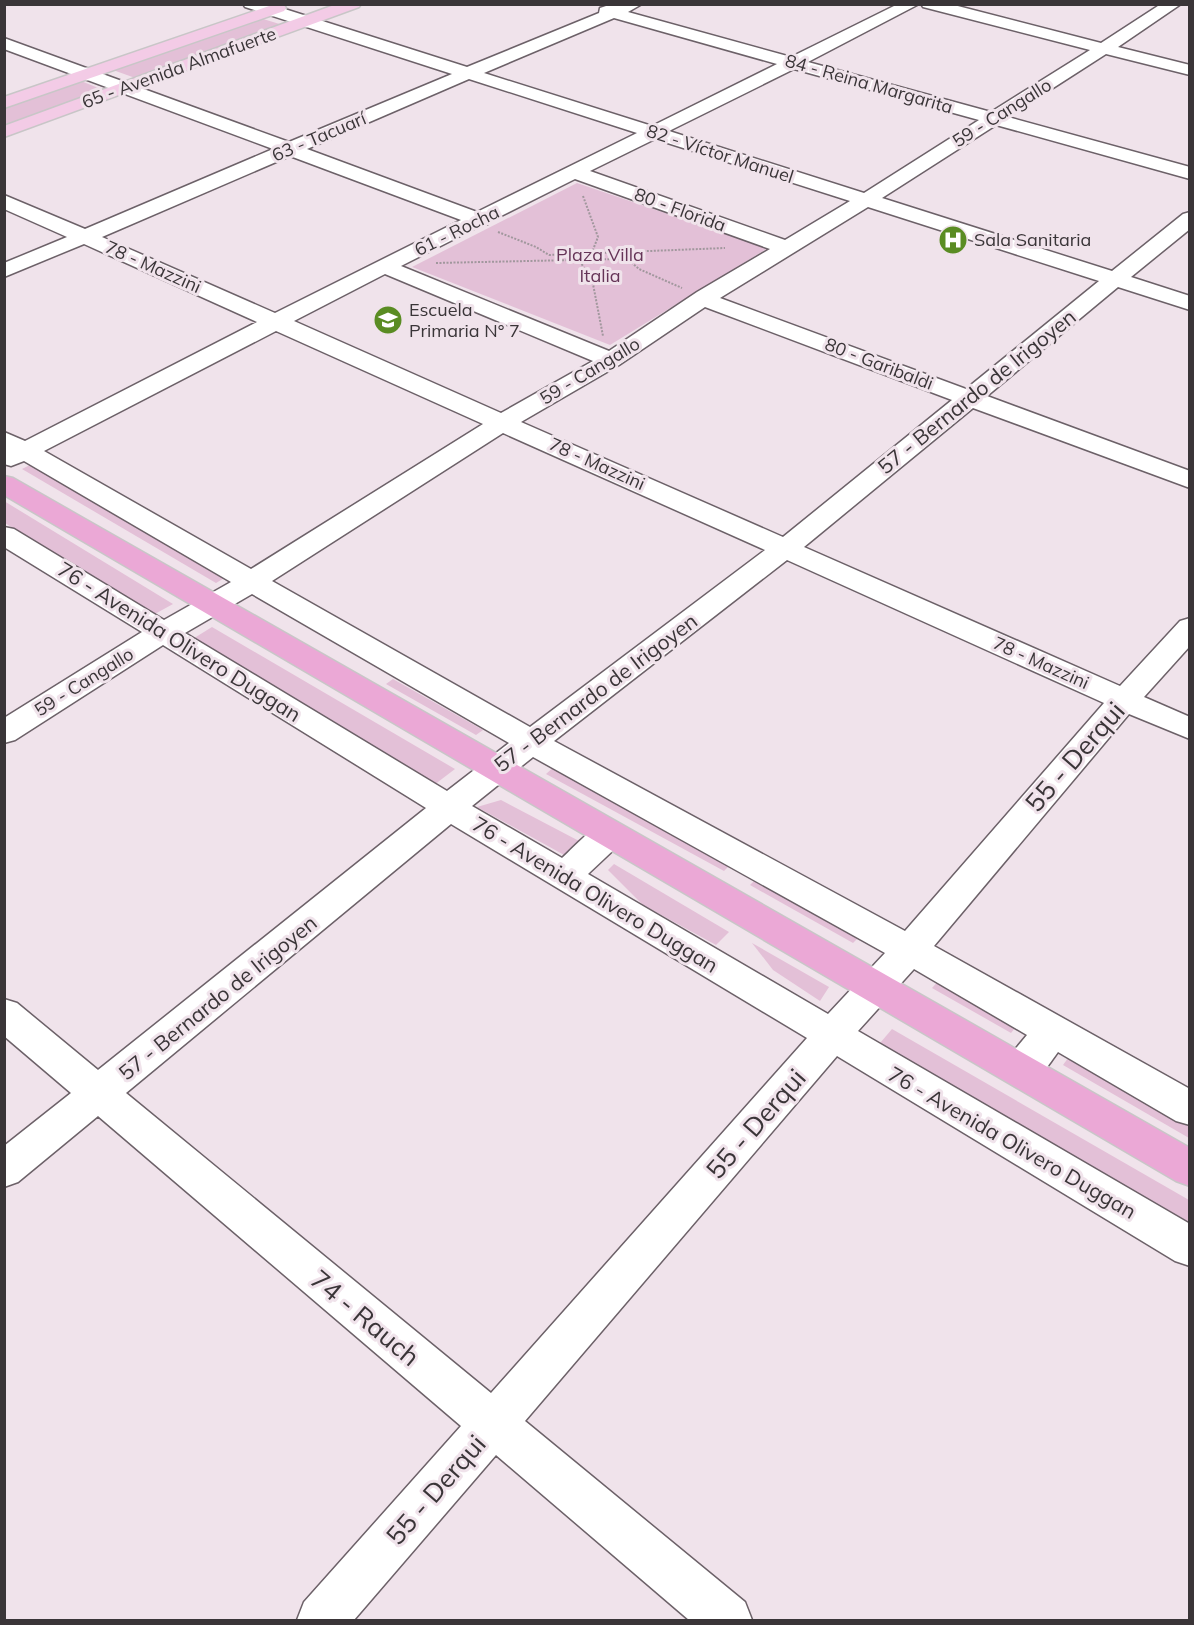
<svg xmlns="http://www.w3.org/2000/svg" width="1194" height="1625" viewBox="0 0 1194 1625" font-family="Mulish,sans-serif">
<rect width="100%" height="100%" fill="#f0e3eb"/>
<g fill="#e3c0d7">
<path d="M260 18 286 26 138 79 113 70Z"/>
<path d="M81 81 106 91 5 127V108Z"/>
<path d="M577 183 768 248 610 345 412 267Z"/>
<path d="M32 464 226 577 216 583 22 469Z"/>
<path d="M4 501 173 604 153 615 5 523Z"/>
<path d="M212 627 455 769 434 785 191 640Z"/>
<path d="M393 679 483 730 476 735 386 684Z"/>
<path d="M556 765 734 861 724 871 546 774Z"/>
<path d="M501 800 581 842 566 856 477 807Z"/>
<path d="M614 864 729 932 716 945 643 905 608 870Z"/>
<path d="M758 877 861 935 853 943 750 885Z"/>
<path d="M752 943 829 987 820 1001 773 970Z"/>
<path d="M941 978 1020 1022 1011 1033 932 988Z"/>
<path d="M892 1029 1189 1200V1234L875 1049Z"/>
<path d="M1071 1054 1189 1122V1138L1063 1065Z"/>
</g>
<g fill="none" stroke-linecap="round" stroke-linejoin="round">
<g stroke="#6c6168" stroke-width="3">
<path id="minor" d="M243 4H269L467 67 599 13 600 8 606 6 642 4 628 12 791 57 898 4H919L808 62 991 112 1090 50 923 7 921 4H950L1101 43 1161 4H1181L1118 47 1190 65V75L1106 54 1008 117 1190 167V179L996 125 882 198 1112 271 1183 214 1190 212V229L1131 277 1190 296V310L1118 287 987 396 1190 471V488L973 408 804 547 1120 686 1180 621 1190 618V646L1144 697 1190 717V739L1129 714 934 946 1190 1089V1125L1176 1121 1058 1052C1042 1073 1036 1091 1007 1081L1002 1070 1007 1059 1027 1035 914 969 858 1031 1190 1224V1266L1175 1261 837 1056 525 1421 745 1602 752 1620H689L496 1455 354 1620H297L304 1602 461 1426 98 1116 18 1182 4 1187V1146L71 1093 4 1036V999L17 1003 98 1070 426 808 163 645 15 740 4 743V718L142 632 4 547V527L14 529 164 620 231 582 24 461 11 466 4 464V432L25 441 257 322 84 244 4 277V263L67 237 4 209V195L85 229 273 149 4 49V38L289 142 452 74 245 7ZM614 18 777 64 652 126 484 73ZM794 69 979 120 864 193 669 131ZM469 79 637 133 477 212 307 149ZM655 139 850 201 785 240 590 171ZM290 156 461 220 275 313 102 237ZM575 179 770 249 697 292 609 351 401 266 480 226 488 224 491 221ZM868 207 1099 281 966 389 720 298ZM385 274 593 361 501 413 294 321ZM705 307 952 400 783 537 521 422 619 365ZM276 331 483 424 251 569 44 451ZM503 433 765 550 530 727 272 581ZM787 560 1104 703 905 931 554 741ZM252 594 509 743 447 791 185 633ZM533 757 885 953 828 1014 588 874 622 842 627 834 622 826C596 818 580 842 562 858L472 806ZM451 824 807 1038 491 1393 126 1093Z"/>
</g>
<g stroke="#c8c6c7" stroke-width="3">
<g id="major">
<path d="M337 4H361L359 7 4 137V126Z"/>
<path d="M272 5 283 4 286 8 284 11 4 108V97Z"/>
</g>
</g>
<g stroke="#c8c6c7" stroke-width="3">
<path id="highway" d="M4 476 13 478 76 514 1190 1148V1186L1176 1181 4 495Z"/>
</g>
<g stroke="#a1979d" stroke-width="2" stroke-dasharray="2 1.5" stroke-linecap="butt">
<path d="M583 196 598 237 589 260"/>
<path d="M498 232 536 247 549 255 725 248"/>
<path d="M580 261 593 284 603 336"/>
<path d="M436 263 620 259 631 262 639 269 682 288"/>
</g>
<use href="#minor" fill="#fff" fill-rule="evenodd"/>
<use href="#major" fill="#f3cbe6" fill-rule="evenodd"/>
<use href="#highway" fill="#eba8d6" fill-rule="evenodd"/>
</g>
<defs>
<g id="hospital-disc" transform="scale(1.5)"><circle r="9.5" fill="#5a8c23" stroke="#f0e3eb"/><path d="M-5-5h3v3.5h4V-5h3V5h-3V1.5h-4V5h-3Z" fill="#fff"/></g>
<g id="school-disc" transform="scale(1.5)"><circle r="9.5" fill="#5a8c23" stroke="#f0e3eb"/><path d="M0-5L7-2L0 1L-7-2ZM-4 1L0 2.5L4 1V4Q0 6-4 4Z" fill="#fff"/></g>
</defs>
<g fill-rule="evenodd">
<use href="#hospital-disc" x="953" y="240"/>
<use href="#school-disc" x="388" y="320"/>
</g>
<g text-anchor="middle" stroke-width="6" stroke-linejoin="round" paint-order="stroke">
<g font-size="18" fill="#3a3538" stroke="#f0e3eb">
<text transform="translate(179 68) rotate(-20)" y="6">65 - Avenida Almafuerte</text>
<text transform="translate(869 84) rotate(16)" y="6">84 - Reina Margarita</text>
<text transform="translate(1002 113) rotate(-32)" y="6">59 - Cangallo</text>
<text transform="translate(319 137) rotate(-23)" y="6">63 - Tacuarí</text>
<text transform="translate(720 154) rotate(18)" y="6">82 - Víctor Manuel</text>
<text transform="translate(680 210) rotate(20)" y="6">80 - Florida</text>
<text transform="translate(457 231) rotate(-26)" y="6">61 - Rocha</text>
<text transform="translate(153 267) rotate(24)" y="6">78 - Mazzini</text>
<text transform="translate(879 364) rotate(21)" y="6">80 - Garibaldi</text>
<text transform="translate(590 371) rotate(-31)" y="6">59 - Cangallo</text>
<text transform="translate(597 464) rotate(24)" y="6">78 - Mazzini</text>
<text transform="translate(1041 663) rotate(24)" y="6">78 - Mazzini</text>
<text transform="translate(84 682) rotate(-32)" y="6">59 - Cangallo</text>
</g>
<g font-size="18" fill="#3a3538" stroke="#f0e3eb" text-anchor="start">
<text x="974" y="246">Sala Sanitaria</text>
<text x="409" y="316">Escuela<tspan x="409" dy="21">Primaria N° 7</tspan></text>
</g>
<g font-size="18" fill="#653457" stroke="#f0e3eb">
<text x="600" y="261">Plaza Villa<tspan x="600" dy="21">Italia</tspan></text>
</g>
<g font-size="21" fill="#3a3538" stroke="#f0e3eb">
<text transform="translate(977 392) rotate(-39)" y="7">57 - Bernardo de Irigoyen</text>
<text transform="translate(179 642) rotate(32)" y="7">76 - Avenida Olivero Duggan</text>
<text transform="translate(596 693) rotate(-37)" y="7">57 - Bernardo de Irigoyen</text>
<text transform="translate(595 895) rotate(31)" y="7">76 - Avenida Olivero Duggan</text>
<text transform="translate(218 998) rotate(-39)" y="7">57 - Bernardo de Irigoyen</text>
<text transform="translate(1012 1143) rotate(30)" y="7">76 - Avenida Olivero Duggan</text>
</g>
<g font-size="26" fill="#3a3538" stroke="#f0e3eb">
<text transform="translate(1075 757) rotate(-49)" y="9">55 - Derqui</text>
<text transform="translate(756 1124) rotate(-49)" y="9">55 - Derqui</text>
<text transform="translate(365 1318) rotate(40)" y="9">74 - Rauch</text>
<text transform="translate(436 1490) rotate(-49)" y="9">55 - Derqui</text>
</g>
</g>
<rect width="1194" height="1625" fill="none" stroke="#3a3538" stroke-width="12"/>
</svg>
